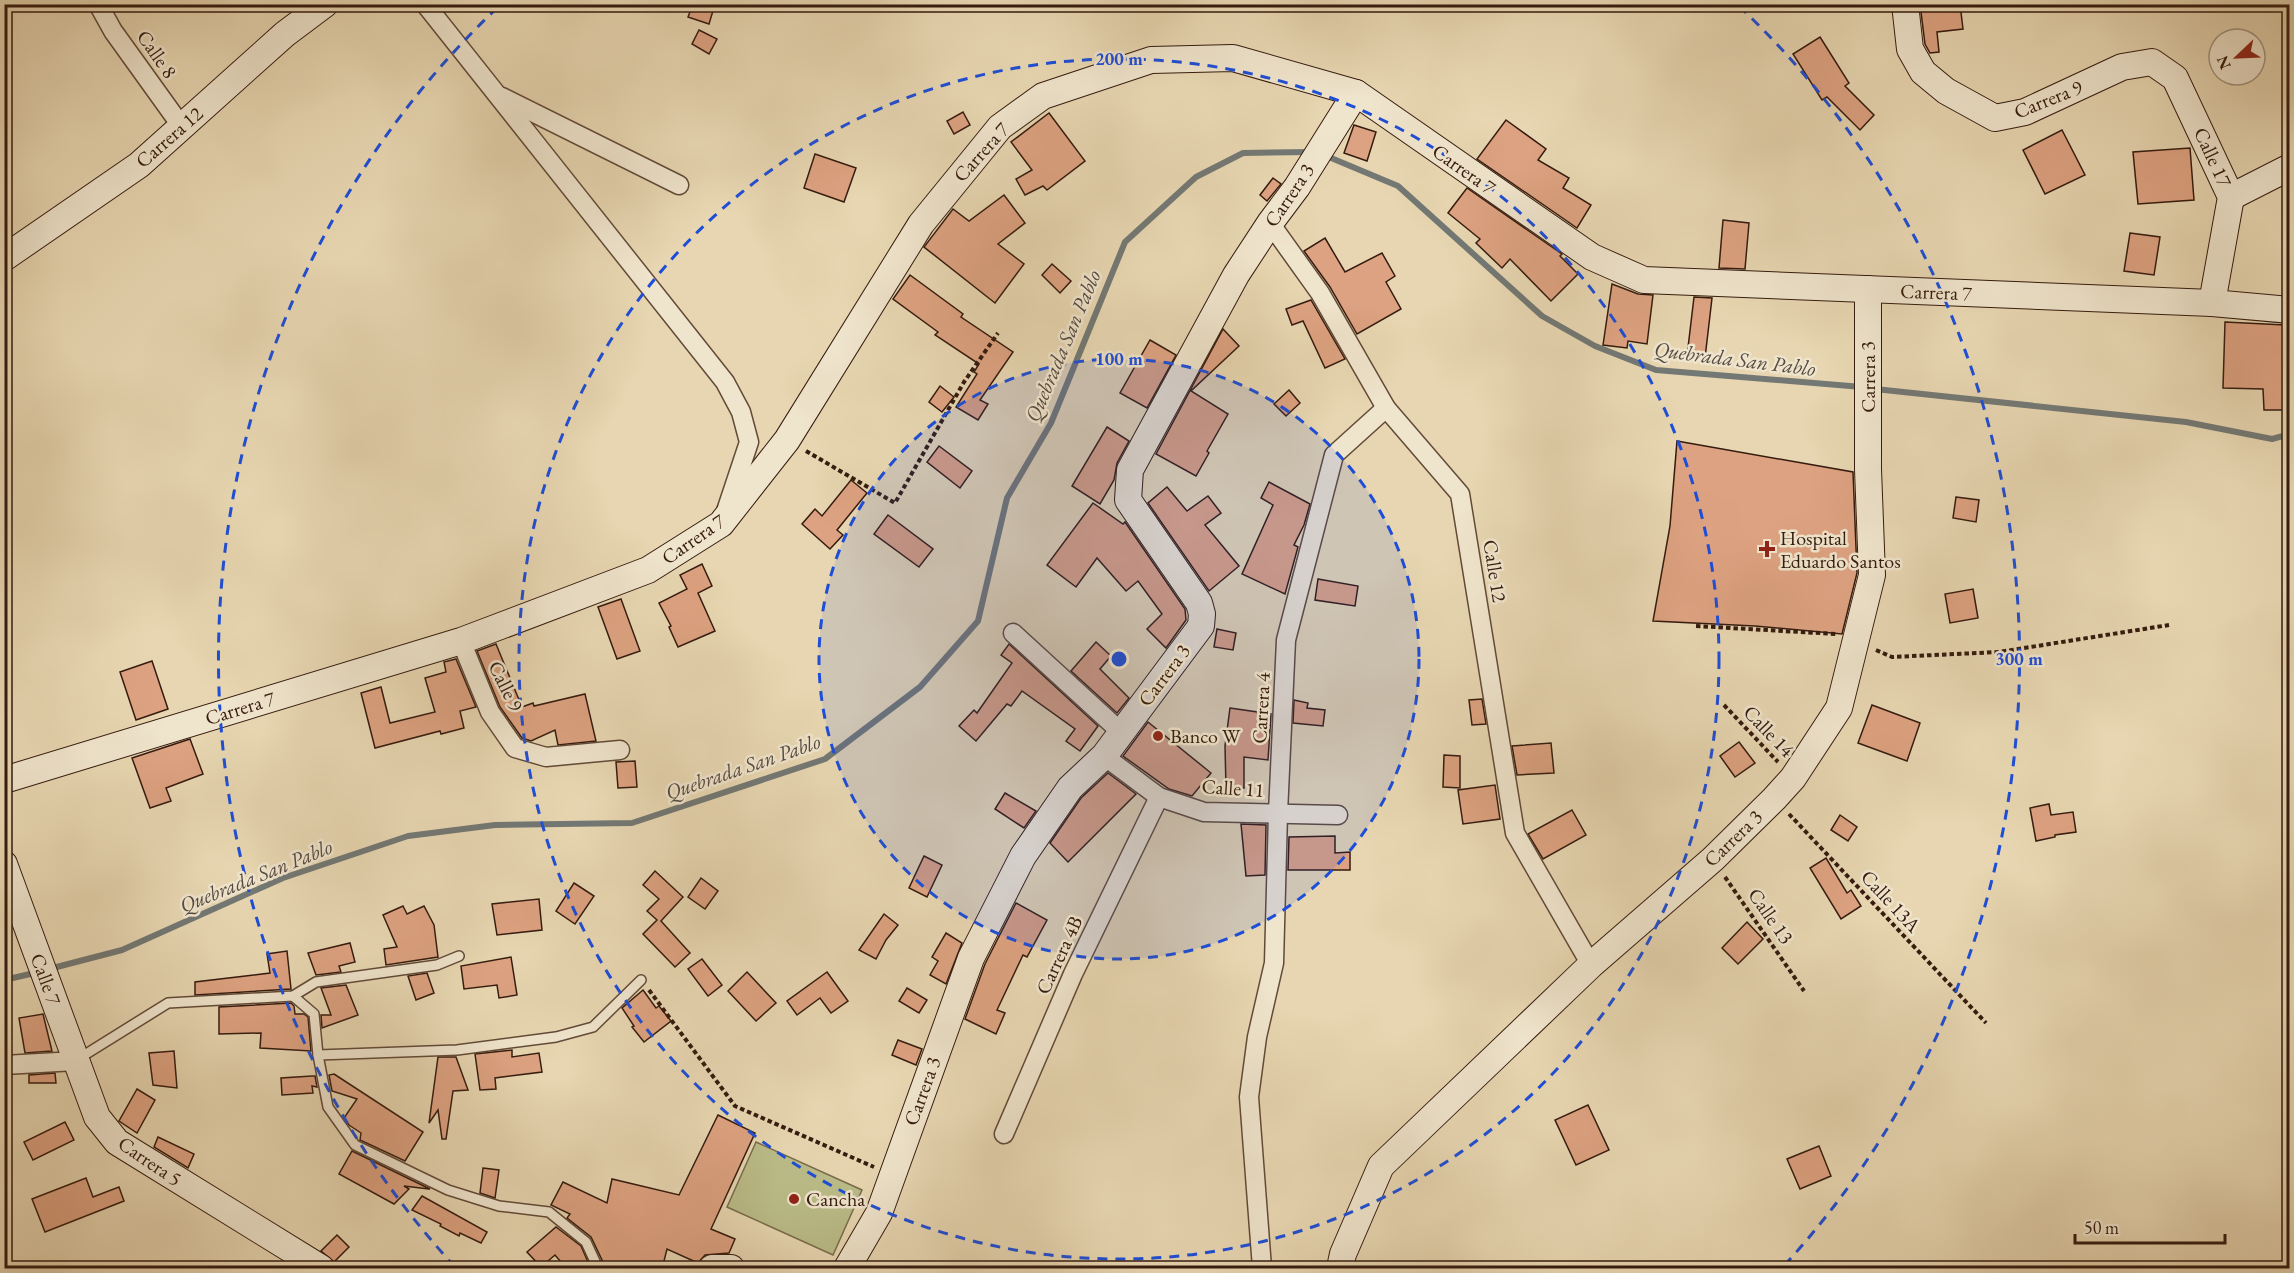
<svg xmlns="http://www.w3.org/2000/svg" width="2294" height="1273" viewBox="0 0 2294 1273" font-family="'EB Garamond',serif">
<rect width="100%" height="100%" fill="#e7d6b1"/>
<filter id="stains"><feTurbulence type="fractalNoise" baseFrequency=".00333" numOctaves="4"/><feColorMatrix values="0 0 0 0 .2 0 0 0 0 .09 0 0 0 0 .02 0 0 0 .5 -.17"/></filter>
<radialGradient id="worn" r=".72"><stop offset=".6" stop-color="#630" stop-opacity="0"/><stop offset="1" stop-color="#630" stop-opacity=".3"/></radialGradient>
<path fill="#babc88" stroke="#786c4c" stroke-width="1.5" d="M756 1142 862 1190 833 1255 727 1207Z"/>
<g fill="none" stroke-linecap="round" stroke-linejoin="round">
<g stroke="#737874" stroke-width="6">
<path d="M1324 155 1398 186 1542 316 1595 346 1656 370 1862 387"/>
<path d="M1875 389 2186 422 2272 439 2290 434"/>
<path d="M49 969 122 950 283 878 408 836 495 825 632 823 825 759 920 687 978 621 1007 498 1051 423 1125 242 1196 177 1243 153 1311 152"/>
<path d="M4 980 39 972"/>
</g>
</g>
<g fill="#dda281" stroke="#351b0f" stroke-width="1.5">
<path d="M693 4H715L709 24 688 17Z"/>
<path d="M1920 4H1960L1963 29 1937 32 1939 52 1930 53 1925 44Z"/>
<path d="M699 30 717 39 709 54 692 44Z"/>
<path d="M1820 37 1849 83 1845 86 1874 115 1860 130 1827 97 1822 100 1793 54Z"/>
<path d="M963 112 970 125 954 134 947 121Z"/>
<path d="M1049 113 1085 161 1047 190 1043 186 1025 195 1016 179 1032 170 1011 142Z"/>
<path d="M1506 120 1546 149 1538 160 1569 178 1563 188 1591 205 1577 228 1477 159Z"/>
<path d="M1354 125 1376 132 1367 161 1344 153Z"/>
<path d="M2062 130 2085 175 2045 194 2023 150Z"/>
<path d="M2190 148 2194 200 2138 204 2133 152Z"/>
<path d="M815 154 856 168 844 202 804 188Z"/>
<path d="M1273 178 1281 184 1267 201 1260 195Z"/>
<path d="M1467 188 1562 254 1560 256 1578 274 1551 301 1510 259 1502 268 1476 243 1480 239 1448 213Z"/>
<path d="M1004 195 1025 223 998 244 1024 264 995 303 924 247 953 209 969 221Z"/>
<path d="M1723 220 1749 223 1745 269 1719 268Z"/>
<path d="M2130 233 2160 237 2154 275 2124 271Z"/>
<path d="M1325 238 1345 272 1382 253 1395 276 1386 282 1401 309 1357 334 1330 287 1304 251Z"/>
<path d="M1052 264 1071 281 1060 293 1042 275Z"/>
<path d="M910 275 963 314 961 317 1013 352 980 400 988 404 978 420 956 407 977 374 974 372 979 364 935 335 938 332 893 299Z"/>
<path d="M1612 284 1638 294 1653 295 1647 344 1628 341 1627 348 1603 345Z"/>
<path d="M1694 297 1712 298 1705 358 1687 356Z"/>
<path d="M1311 300 1345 359 1325 368 1303 321 1292 325 1286 309Z"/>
<path d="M2225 322 2285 325 2289 410H2264L2263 389 2223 388Z"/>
<path d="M1223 329 1239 346 1191 391 1228 414 1207 451 1209 453 1196 476 1156 454Z"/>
<path d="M1150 340 1176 355 1147 408 1120 393Z"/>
<path d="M940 386 954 397 942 412 929 402Z"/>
<path d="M1289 390 1300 403 1286 416 1274 404Z"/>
<path d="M1107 427 1129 441 1117 463 1114 480 1100 504 1072 486Z"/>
<path d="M1677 441 1853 472 1857 573 1842 634 1755 626 1653 621 1670 526Z"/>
<path d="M939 446 972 471 960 488 927 462Z"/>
<path d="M851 480 867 493 837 530 843 535 830 549 802 524 815 509 822 516Z"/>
<path d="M1269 482 1310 504 1304 525 1294 545 1298 547 1285 594 1242 574 1273 505 1261 498Z"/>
<path d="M1167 487 1187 511 1208 496 1221 513 1205 525 1239 566 1209 591 1148 503Z"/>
<path d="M1956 497 1979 500 1976 522 1953 518Z"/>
<path d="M1093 503 1123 524 1125 522 1185 609 1186 620 1166 648 1147 629 1162 614 1138 581 1126 591 1097 558 1076 587 1047 565Z"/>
<path d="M888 515 933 549 919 567 874 534Z"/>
<path d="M702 564 712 586 698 593 715 631 678 647 669 627 671 626 659 603 687 589 680 575Z"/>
<path d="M1318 579 1358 586 1355 606 1315 600Z"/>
<path d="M1973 589 1978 618 1950 623 1945 594Z"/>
<path d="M621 599 640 651 617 659 598 607Z"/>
<path d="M1217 629 1236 633 1233 650 1214 647Z"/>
<path d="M1096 642 1111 656 1100 669 1129 698 1117 713 1071 671Z"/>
<path d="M496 644 522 707 533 703 534 706 585 694 596 741 558 745 555 730 531 741 522 738 500 707 477 651Z"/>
<path d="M1009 644 1098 726 1080 751 1066 741 1075 729 1022 691 1011 706 1007 704 976 741 959 726 974 710 977 713 1012 663 1001 655Z"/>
<path d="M456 659 476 707 460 711 464 728 441 734 440 731 375 748 361 693 381 687 390 723 435 712 425 678 446 672 444 662Z"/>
<path d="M152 661 168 709 136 720 120 672Z"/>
<path d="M1482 699 1486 724 1472 725 1469 700Z"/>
<path d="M1294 700 1308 703 1307 708 1325 710 1323 726 1293 723Z"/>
<path d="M1872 705 1920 723 1907 761 1858 743Z"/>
<path d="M1230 708 1271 714 1268 760 1244 757V788H1226L1225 746Z"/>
<path d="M1148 722 1211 773 1192 796 1169 789 1123 756Z"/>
<path d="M190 739 203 774 166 788 171 801 150 808 132 758Z"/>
<path d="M1739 742 1755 763 1735 777 1720 756Z"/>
<path d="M1551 743 1554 773 1517 775 1512 746Z"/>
<path d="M1444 755 1460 756V788L1443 787Z"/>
<path d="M635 761 637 787 618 788 616 762Z"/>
<path d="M1108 773 1136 794 1068 862 1050 843 1081 798Z"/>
<path d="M1495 785 1500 819 1463 824 1458 790Z"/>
<path d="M1005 793 1036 811 1024 828 995 809Z"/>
<path d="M2049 804 2051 815 2073 812 2076 832 2055 835V837L2036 841 2030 808Z"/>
<path d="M1572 810 1586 835 1543 859 1528 834Z"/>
<path d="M1840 815 1857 827 1848 841 1831 830Z"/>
<path d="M1241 824 1266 825 1265 875 1246 876Z"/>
<path d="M1335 836V853L1350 852V870H1288L1289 837Z"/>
<path d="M924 856 942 865 927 897 909 888Z"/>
<path d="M1826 858 1847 893 1851 890 1861 906 1841 919 1810 868Z"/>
<path d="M655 871 683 897 661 921 690 953 675 967 643 934 657 920 647 911 659 899 643 885Z"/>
<path d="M701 878 718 891 705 909 688 897Z"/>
<path d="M574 883 594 896 575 924 556 911Z"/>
<path d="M539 899 542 930 497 935 492 904Z"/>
<path d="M1016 903 1047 920 1027 957 1023 955 997 1010 1005 1013 996 1034 965 1019 985 964Z"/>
<path d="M403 906 407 914 424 906 434 925 438 957 386 965 384 949 397 947 383 915Z"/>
<path d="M884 914 898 925 886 940 876 959 859 950Z"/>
<path d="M1747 922 1763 939 1738 964 1722 948Z"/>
<path d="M946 933 962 943 946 984 930 975 938 961 932 957Z"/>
<path d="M350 943 355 962 339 966 341 972 316 975 308 953Z"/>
<path d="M287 951 291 989 195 995V982L270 973 267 954Z"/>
<path d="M511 957 517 995 499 998 497 985 464 989 461 966Z"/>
<path d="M702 959 722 985 708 996 688 969Z"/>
<path d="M747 972 776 1003 756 1021 728 991Z"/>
<path d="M827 972 848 1001 831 1013 820 998 797 1015 787 1001Z"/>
<path d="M427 973 434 993 416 1000 408 976Z"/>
<path d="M346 985 358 1015 322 1028 321 1015H331L321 988Z"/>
<path d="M907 988 927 1000 919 1013 899 1001Z"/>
<path d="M643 990 656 1008 659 1006 671 1021 644 1042 632 1027 634 1026 622 1008Z"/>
<path d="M291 1003 294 1006 295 1014H304L308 1017 311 1051 260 1048 261 1033 219 1034V1007Z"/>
<path d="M43 1014 52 1051 25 1053 19 1018Z"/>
<path d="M898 1040 922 1049 916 1065 892 1055Z"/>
<path d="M512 1050V1057L539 1053 542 1072 495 1078 496 1089 480 1090 475 1054Z"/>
<path d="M174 1051 177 1088 153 1085 149 1053Z"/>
<path d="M438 1057H456L468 1090 453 1091 446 1139H442L438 1110 429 1123Z"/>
<path d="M55 1073 56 1083H29V1075Z"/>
<path d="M334 1074 423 1132 405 1161 360 1140 361 1133 349 1125 344 1118 357 1099 332 1091 329 1075Z"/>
<path d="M312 1076H315L317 1087 312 1086 313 1093 282 1095 281 1078Z"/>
<path d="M137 1089 155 1100 137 1133 119 1121Z"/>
<path d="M1588 1105 1609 1150 1576 1165 1555 1120Z"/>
<path d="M718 1115 755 1133 711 1229 735 1239 729 1253 705 1255 698 1263 667 1249 662 1269H629L603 1262 591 1237 567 1218 570 1214 551 1205 563 1182 607 1203 612 1179 679 1195Z"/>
<path d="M65 1122 74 1140 33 1160 24 1142Z"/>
<path d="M158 1137 194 1154 188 1168 154 1147Z"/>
<path d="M1819 1146 1831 1176 1800 1189 1787 1159Z"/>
<path d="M352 1151 430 1189H429L404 1186 409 1189 394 1204 339 1174Z"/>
<path d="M483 1168 499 1170 495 1198 480 1193Z"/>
<path d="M86 1178 93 1197 119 1187 124 1201 45 1232 32 1199Z"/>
<path d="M422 1196 487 1232 481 1243 460 1233 459 1236 440 1226 441 1224 412 1210Z"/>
<path d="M556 1227 581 1246 588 1262 580 1269H567L555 1255 541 1267 527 1252Z"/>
<path d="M337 1235 349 1247 334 1262 321 1251Z"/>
</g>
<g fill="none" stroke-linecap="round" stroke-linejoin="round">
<g stroke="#624a38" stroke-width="12">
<g id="lane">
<path d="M293 996 314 1014 318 1055 328 1107 355 1145 448 1190 499 1206 549 1212 586 1242 598 1268"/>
<path d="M318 1055 457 1050 556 1037 593 1027 641 980"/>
<path d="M78 1059 168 1003 293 996 316 982 437 965 459 956"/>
</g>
</g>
<g stroke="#624a38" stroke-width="21">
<g id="street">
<path d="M98 4 113 31 182 127"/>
<path d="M425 4 725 382 741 412 749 442 726 511"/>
<path d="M502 97 679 185"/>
<path d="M1270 223 1320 293 1386 408 1460 494 1515 833 1591 965"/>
<path d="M1013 633 1121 732"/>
<path d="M461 641 490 712 515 748 546 757 620 750"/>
<path d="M1104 756 1159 797 1204 812 1338 815"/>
<path d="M4 1065 76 1061"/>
<path d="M1004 1134 1073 974 1159 797"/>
<path d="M1262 1268 1249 1097 1257 1037 1274 963 1278 813 1286 640 1334 455 1386 408"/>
</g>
</g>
<g stroke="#351b0f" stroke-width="28">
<g id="secondary">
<path d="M1905 4 1910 49 1923 72 1946 91 1995 118 2025 112 2122 67 2152 62 2175 78 2231 197 2212 303"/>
<path d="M2231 197 2290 167"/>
<path d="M4 258 139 165 285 34 325 4"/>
<path d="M4 780 461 641 648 570 721 524 787 440 921 224 1000 127 1043 96 1151 60 1233 58 1356 93 1592 257 1644 280 2212 303 2290 310"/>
<path d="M4 864 97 1117 117 1142 321 1268"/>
<path d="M712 1268H731"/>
<path d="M847 1268 879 1213 971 958 1023 856 1070 788 1104 756 1201 626 1202 614 1199 603 1128 500 1130 470 1236 275 1270 223 1297 187 1356 93"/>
<path d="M1340 1268 1343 1254 1381 1166 1591 965 1713 859 1774 799 1793 778 1839 708 1872 575 1868 469V289"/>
</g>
</g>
<g stroke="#351b0f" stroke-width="4" stroke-dasharray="4.5 3" stroke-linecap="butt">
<path d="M806 451 895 503 964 382 998 333"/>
<path d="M1696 626 1836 634"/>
<path d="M1876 650 1892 657 1999 652 2169 625"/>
<path d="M1724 705 1778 762"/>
<path d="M1789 814 1986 1023"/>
<path d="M1725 877 1804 991"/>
<path d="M649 990 735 1106 874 1167"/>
</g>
<use href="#lane" stroke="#efe4cc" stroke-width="9"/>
<use href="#street" stroke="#efe4cc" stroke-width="18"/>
<use href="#secondary" stroke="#efe4cc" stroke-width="26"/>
</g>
<circle cx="1119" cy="659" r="300" fill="#1d4ed8" fill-opacity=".12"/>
<g fill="none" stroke="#1d4ed8" stroke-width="3" stroke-dasharray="10 8">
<circle cx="1119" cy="659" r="300"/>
<circle cx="1119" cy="659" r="600"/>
<path d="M455 1267A900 900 0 0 1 499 6M1739 6A900 900 0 0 1 1783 1267"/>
</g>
<g fill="#8f2418" stroke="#efe4cc" stroke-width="2">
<path d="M1764 540h6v6h6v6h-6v6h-6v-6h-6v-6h6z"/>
<circle cx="1158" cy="736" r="6"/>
<circle cx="794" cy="1199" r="6"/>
</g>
<g text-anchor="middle" stroke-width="5" stroke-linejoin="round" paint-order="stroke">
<g font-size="20" fill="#351b0f" stroke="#efe4cc">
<text transform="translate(157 54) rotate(55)" y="7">Calle 8</text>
<text transform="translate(2048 99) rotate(-22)" y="7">Carrera 9</text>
<text transform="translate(169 137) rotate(-41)" y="7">Carrera 12</text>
<text transform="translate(981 152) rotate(-48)" y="7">Carrera 7</text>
<text transform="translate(2213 157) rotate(65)" y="7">Calle 17</text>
<text transform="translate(1464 169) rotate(35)" y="7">Carrera 7</text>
<text transform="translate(1289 195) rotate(-56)" y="7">Carrera 3</text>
<text transform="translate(1936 292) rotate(2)" y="7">Carrera 7</text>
<text transform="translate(1868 377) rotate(-90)" y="7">Carrera 3</text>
<text transform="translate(693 539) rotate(-35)" y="7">Carrera 7</text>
<text transform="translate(1495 571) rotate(81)" y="7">Calle 12</text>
<text transform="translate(1164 675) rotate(-53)" y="7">Carrera 3</text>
<text transform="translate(506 686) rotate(64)" y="7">Calle 9</text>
<text transform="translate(240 708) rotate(-17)" y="7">Carrera 7</text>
<text transform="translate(1261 708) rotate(-87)" y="7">Carrera 4</text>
<text transform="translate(1769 731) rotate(46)" y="7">Calle 14</text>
<text transform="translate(1233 788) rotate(4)" y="7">Calle 11</text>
<text transform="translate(1733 838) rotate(-44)" y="7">Carrera 3</text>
<text transform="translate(1891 901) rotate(47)" y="7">Calle 13A</text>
<text transform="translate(1771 916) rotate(55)" y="7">Calle 13</text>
<text transform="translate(1059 955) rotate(-65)" y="7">Carrera 4B</text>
<text transform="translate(46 979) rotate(70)" y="7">Calle 7</text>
<text transform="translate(922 1091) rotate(-70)" y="7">Carrera 3</text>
<text transform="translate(150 1161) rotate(34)" y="7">Carrera 5</text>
</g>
<g font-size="20" fill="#351b0f" stroke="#efe4cc" text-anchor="start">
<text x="1780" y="545">Hospital<tspan x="1780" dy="23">Eduardo Santos</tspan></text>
<text x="1170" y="743">Banco W</text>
<text x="806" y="1206">Cancha</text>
</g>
<g font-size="21" font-style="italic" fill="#544a42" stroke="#efe4cc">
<text transform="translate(1063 346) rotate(-67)" y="7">Quebrada San Pablo</text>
<text transform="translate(1735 359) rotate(7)" y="7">Quebrada San Pablo</text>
<text transform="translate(743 767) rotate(-19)" y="7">Quebrada San Pablo</text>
<text transform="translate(256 876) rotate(-22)" y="7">Quebrada San Pablo</text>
</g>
</g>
<circle cx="1119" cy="659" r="9" fill="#1d4ed8" stroke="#efe4cc" stroke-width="3"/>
<g font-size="18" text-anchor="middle" font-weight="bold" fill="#1d4ed8" stroke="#efe4cc" stroke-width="5" stroke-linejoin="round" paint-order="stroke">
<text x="1119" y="65">200 m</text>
<text x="1119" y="365">100 m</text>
<text x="2019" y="665">300 m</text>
</g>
<rect width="2294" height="1273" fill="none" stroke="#e7d6b1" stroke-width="24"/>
<rect x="6" y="6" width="2282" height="1261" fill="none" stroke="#351b0f" stroke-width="3"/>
<rect x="12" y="12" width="2270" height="1249" fill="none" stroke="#351b0f" stroke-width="1.5"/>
<g transform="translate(2237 57) rotate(247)"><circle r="28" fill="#efe4cc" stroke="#a59480" stroke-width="1.5"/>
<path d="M0-4.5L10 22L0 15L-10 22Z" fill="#8f2418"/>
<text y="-9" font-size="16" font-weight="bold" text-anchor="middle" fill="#351b0f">N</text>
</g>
<path d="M2075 1234v9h150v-9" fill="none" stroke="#351b0f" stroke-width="3"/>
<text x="2084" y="1234" font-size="18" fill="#351b0f" stroke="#efe4cc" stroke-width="4.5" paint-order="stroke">50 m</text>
<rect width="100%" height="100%" filter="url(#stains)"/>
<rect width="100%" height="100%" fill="url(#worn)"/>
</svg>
